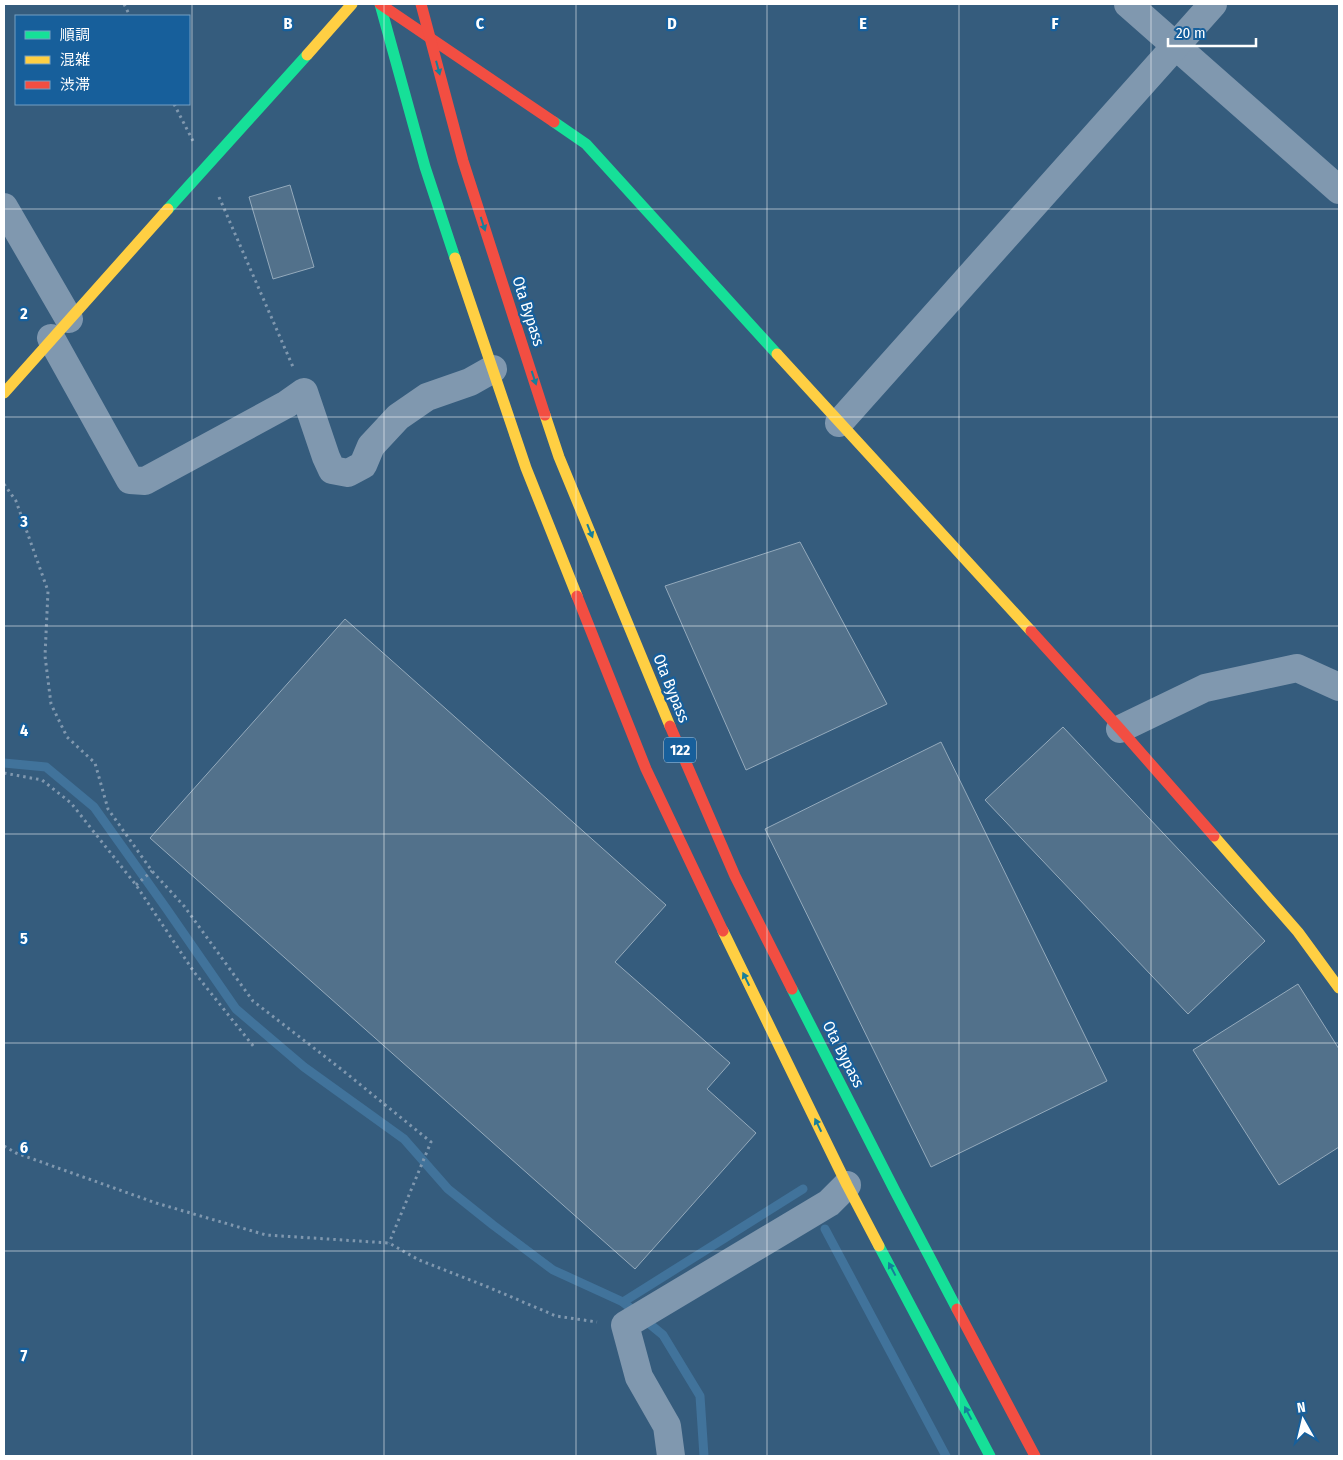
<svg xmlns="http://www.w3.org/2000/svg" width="1343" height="1460" viewBox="0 0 1343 1460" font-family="'Fira Sans Condensed','Noto Sans JP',sans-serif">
<rect width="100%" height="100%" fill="#355c7d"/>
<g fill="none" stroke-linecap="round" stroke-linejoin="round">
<g stroke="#41739b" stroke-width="9">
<path d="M4 763 46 767 94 807 166 908 236 1009 304 1067 404 1139 448 1189 493 1225 553 1270 623 1302 663 1335 700 1396 704 1456"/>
<path d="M825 1229 946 1456"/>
<path d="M623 1302 803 1189"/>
</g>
</g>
<g fill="#52718b" stroke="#94aabc">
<path d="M290 185 314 267 273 279 249 197Z"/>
<path d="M800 542 887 704 746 770 665 586Z"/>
<path d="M345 619 666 905 615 962 730 1063 707 1089 756 1133 635 1269 150 838Z"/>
<path d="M1063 727 1265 941 1188 1014 985 800Z"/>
<path d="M941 742 1107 1081 931 1167 765 829Z"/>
<path d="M1298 984 1339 1049V1147L1279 1185 1193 1050Z"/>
</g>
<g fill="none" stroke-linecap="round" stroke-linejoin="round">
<g stroke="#8098af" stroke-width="3" stroke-dasharray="2.5 4" stroke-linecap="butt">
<path d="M124 4 130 16"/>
<path d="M174 104 193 141"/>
<path d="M219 197 293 367"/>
<path d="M4 484 16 501 48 591 45 656 51 704 67 737 95 763 108 809 152 871 184 906 253 1001 341 1069 431 1142 389 1243"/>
<path d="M4 773 42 780 71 803 136 885 194 972 254 1047"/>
<path d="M136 885 152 871"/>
<path d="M4 1146 16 1153 156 1203 266 1235 389 1243 419 1260 488 1287 556 1316 597 1322"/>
</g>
<g stroke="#8098af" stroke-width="28">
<path d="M1128 4 1339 190"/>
<path d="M4 207 69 319"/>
<path d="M51 338 130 480 145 481 287 404 304 392 326 457 332 470 348 473 363 465 371 446 398 417 427 397 470 382 493 369"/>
<path d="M839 423 1213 4"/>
<path d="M1120 729 1205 688 1297 668 1339 687"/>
<path d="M671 1456 667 1426 639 1377 625 1325 829 1203 847 1185"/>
</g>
<g stroke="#16e098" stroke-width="11">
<path d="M380 4 425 167 455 258"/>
<path d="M554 122 586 144 777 354"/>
<path d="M168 209 307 55"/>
<path d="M792 989 895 1191 957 1309"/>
<path d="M879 1246 990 1456"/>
</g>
<g stroke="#ffcf43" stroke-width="11">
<path d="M307 55 352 4"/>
<path d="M455 258 526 468 577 596"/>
<path d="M777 354 1031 631"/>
<path d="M4 393 168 209"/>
<path d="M545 415 559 457 670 726"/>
<path d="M1214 836 1298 932 1339 988"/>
<path d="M723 931 847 1185 879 1246"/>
</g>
<g stroke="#f24e42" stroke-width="11">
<path d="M380 4 554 122"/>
<path d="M421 4 463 161 545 415"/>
<path d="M577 596 646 769 723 931"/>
<path d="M1031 631 1120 729 1214 836"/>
<path d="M670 726 735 876 792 989"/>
<path d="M957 1309 1035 1456"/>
</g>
</g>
<defs><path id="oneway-solid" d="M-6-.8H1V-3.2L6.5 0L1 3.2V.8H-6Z" transform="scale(1.25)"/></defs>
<g fill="#177f9a">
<use href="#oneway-solid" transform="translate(438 68) rotate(75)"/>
<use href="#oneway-solid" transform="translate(483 224) rotate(72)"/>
<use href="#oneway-solid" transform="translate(534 378) rotate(72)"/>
<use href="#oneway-solid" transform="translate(590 531) rotate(68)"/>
<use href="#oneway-solid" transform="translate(746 979) rotate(-116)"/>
<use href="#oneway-solid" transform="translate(818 1125) rotate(-116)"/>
<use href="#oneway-solid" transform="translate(892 1269) rotate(-118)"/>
<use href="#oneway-solid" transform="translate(968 1413) rotate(-118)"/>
</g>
<path fill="none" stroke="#fff" stroke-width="1" stroke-opacity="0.55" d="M192 4V1456M384 4V1456M576 4V1456M767 4V1456M959 4V1456M1151 4V1456M4 209H1339M4 417H1339M4 626H1339M4 834H1339M4 1043H1339M4 1251H1339"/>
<g text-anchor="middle" stroke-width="4.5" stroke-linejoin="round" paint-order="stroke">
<rect fill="#175f9b" stroke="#b9cfe1" stroke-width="1" x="664" y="737.5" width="32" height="25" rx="4"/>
<g font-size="15" font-weight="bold" fill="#fff">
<text x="680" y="755">122</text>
</g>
<g font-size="16" fill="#fff" stroke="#175f9b">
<text transform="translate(529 311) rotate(72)" y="6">Ota Bypass</text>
<text transform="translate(672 688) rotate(68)" y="6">Ota Bypass</text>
<text transform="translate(844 1054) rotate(63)" y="6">Ota Bypass</text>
</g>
</g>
<g font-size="16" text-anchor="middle" font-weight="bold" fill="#fff" stroke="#175f9b" stroke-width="4.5" stroke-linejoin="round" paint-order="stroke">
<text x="288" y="29">B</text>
<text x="480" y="29">C</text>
<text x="672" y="29">D</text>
<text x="863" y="29">E</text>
<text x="1055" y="29">F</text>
<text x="24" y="319">2</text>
<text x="24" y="527">3</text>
<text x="24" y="736">4</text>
<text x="24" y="944">5</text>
<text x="24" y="1153">6</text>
<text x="24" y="1361">7</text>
</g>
<rect width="1343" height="1460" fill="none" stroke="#ffffff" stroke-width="10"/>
<rect x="15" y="15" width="175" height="90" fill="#175f9b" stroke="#749fc3"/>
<rect x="25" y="31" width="25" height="8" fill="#16e098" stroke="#749fc3"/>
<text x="60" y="40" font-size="15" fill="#ffffff">順調</text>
<rect x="25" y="56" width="25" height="8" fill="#ffcf43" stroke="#749fc3"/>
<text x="60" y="65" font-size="15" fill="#ffffff">混雑</text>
<rect x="25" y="81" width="25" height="8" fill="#f24e42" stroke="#749fc3"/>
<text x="60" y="90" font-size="15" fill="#ffffff">渋滞</text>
<g transform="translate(1303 1420) rotate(352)" stroke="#175f9b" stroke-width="4" paint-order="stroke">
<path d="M0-4L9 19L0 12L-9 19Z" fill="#ffffff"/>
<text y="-8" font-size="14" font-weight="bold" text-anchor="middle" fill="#ffffff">N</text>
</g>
<path d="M1168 38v8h88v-8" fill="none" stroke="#ffffff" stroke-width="2.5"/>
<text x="1176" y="38" font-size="15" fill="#ffffff" stroke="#175f9b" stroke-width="4" paint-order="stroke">20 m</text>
</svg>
